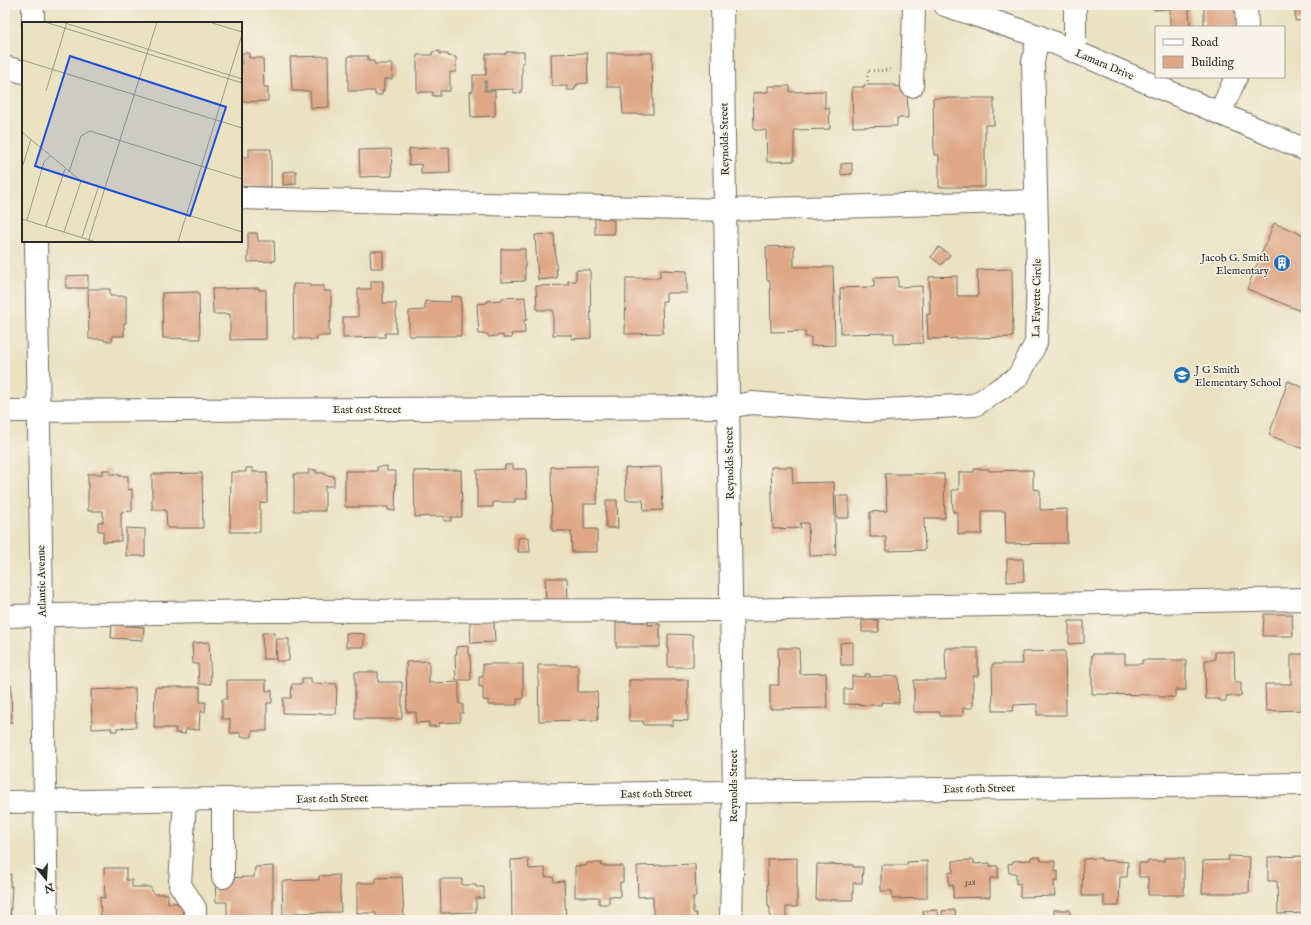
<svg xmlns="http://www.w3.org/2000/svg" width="1311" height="925" viewBox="0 0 1311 925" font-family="'IM FELL English',serif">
<rect width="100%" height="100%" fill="#f7f3e8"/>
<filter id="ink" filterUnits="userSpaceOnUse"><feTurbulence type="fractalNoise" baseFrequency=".025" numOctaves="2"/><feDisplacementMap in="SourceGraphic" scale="8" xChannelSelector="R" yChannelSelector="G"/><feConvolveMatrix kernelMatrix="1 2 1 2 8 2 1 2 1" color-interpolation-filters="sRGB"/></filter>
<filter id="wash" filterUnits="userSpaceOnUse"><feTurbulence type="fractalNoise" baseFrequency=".012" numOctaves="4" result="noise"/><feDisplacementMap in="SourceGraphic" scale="16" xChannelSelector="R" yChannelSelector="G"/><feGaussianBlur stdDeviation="0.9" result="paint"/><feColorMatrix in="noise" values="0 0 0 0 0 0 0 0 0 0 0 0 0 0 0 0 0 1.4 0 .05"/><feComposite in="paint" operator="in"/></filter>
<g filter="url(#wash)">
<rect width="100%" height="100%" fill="#ebe2c2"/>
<g id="blocks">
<g fill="#dfa786">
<path d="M1154 5H1191V8L1189 9 1190 27H1170V9L1154 10Z"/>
<path d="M1204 5H1238V26L1204 27Z"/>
<path d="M1295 5H1306V20L1295 21Z"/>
<path d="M1304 28H1306V49H1305Z"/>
<path d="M440 51V54H448V56L456 57V72H450V91H440V96H433V92H417V55H432V52Z"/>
<path d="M506 52H524V63H522V89L521 90V93H514L513 89 486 90V81H484V91H495V116L471 117 470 92 473 91V75H486V54H506Z"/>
<path d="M242 53H249V58H263L264 87H268V101L241 102Z"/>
<path d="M587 53 588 83 577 84V86H575V90H567V86H552L551 54Z"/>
<path d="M607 53H652L653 114H623L621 87H607Z"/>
<path d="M328 56 329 107 311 108 310 91H292L290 57Z"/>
<path d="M348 56H368V61H374V64H393L392 79H384V91H382V95H375V91H348Z"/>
<path d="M864 85H895V87L907 86 908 118H897V126L853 127 852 87H864Z"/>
<path d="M768 86H790V92L825 91V108H829L830 129 794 130V161L767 162 766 130H754L753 93 768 92Z"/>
<path d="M933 98H994V125H985V187H939V155H934Z"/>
<path d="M449 147 450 173 421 174V164L409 165V149Z"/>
<path d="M249 149H271V187H241V157H249Z"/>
<path d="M391 149 392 176 360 177 359 150Z"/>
<path d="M852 163V174L841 175V164Z"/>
<path d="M296 171V184L283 185V172Z"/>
<path d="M595 210H610V220H614V234H595Z"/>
<path d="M1274 223 1306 236V313L1247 289Z"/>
<path d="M248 233H257L258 241H274L275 261 248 262Z"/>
<path d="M554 234 557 278 538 280 535 235Z"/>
<path d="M794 246V267H833L835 345 811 346V337H805V331L771 332 770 280H767L766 247Z"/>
<path d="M939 247 950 255 941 265 931 257Z"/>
<path d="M501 249H525V281L501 282Z"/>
<path d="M370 251H383V268H371Z"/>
<path d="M1012 269 1013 337 928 339 927 314H930L929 277 957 276V296H978L977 270Z"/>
<path d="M576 270H590L591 338 572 339V335H553V310H537L536 286 568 285V281H576Z"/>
<path d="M660 270 687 271V293H666V301H662L663 333 625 334 626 278H660Z"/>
<path d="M88 275V288H66V276Z"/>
<path d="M898 277V287L922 286 923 343 894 344V333L841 334 840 288 874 287V278Z"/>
<path d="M371 281H383V303H396V333H385V337L343 338V317H358V289H371Z"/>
<path d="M293 284H310V286H324V291H331V322H329V336H317V340H310V339H294Z"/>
<path d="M259 288V290H266V339L230 340V314H213L212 289Z"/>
<path d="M88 289H110V296H126V323H124V336H112V341H104V339H89Z"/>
<path d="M199 292 200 339 163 338 162 293Z"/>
<path d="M451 296 461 297V336H409V311L425 310V301L451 302Z"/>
<path d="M525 297 527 320H524L525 333 511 334 512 338H503V335L488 337V334H479L477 304 487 303V301L502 300V298Z"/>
<path d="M1288 381 1306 389V450L1269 435Z"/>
<path d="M505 465H513V469H526L527 499H515V502H493V507H477V470L505 469Z"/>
<path d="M387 466V471H396L395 511 388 510V507H345V471H377V467Z"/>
<path d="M597 466V504H584V529H597V552H572L571 531H552L551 467Z"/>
<path d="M661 467 663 510 644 511 643 500H626L625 468Z"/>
<path d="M771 467H792L793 483 834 482 836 555 809 556 808 523H800L801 528 773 529Z"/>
<path d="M246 468H253V472H267V502L260 503V532H230L231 472H246Z"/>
<path d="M974 469H989V471L1033 470V489L1040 490V510L1067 509V543L1006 544 1005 511H982V534H958V512H953L952 490H959V472H974Z"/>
<path d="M103 470H110V474H119V476H128V490L132 489V511L121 512V541L103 542V531H98V522H103V511H88V474H103Z"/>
<path d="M308 470H316V473H325V475L334 476V486H325V511H294V474H309Z"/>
<path d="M461 470 462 517H451V521H444V516L415 517 414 471Z"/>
<path d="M202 473 203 528H167L166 510H152V474Z"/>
<path d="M885 474H944L945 518H924L925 550 886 551V537H870V512L887 511Z"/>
<path d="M836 496H849V518H837Z"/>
<path d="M606 500H617L618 528H606Z"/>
<path d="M126 528 145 529V556H126Z"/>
<path d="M529 537 530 552H518V538Z"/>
<path d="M1007 559H1023L1024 581 1007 582Z"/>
<path d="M545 578H567L568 600 546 601Z"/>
<path d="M1264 614H1292L1293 636H1263Z"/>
<path d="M862 620H878L879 632H862Z"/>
<path d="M494 621 495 642 471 643 470 622Z"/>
<path d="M1069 621H1084V643L1069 644Z"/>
<path d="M616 622H648V625L660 624V647H616Z"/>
<path d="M112 625 144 627 143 640 111 638Z"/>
<path d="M262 633H275L276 659H263Z"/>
<path d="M346 633 364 634V647H346Z"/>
<path d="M668 634 693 635V667H668Z"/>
<path d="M277 639H289V661H276Z"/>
<path d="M209 642 211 684H199L198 664H193L192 643Z"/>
<path d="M853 642V665H841L840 643Z"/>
<path d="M468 646V654H470L471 680H456L455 654H457L456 647Z"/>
<path d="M778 648H799L800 674 826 673 827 708 770 709V685H779Z"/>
<path d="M945 648H978V676H973V708H963V716H940V712H914V680H946Z"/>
<path d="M1065 651 1066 715H1037V704L1014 705 1013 711H993L992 664H1023L1022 652Z"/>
<path d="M1215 652H1234L1235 682H1241V696H1226V701H1220L1219 699H1206L1205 660H1215Z"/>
<path d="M1092 654H1125V664H1142V660H1186V690H1175V697H1159V695L1092 694Z"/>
<path d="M1291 654H1306V710L1266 711 1265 684H1291Z"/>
<path d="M429 661V683L459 682V704H463V713H460V722L439 723V726L429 727V722L416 723V712H407L406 662Z"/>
<path d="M483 664H523V699H517V705H488V700H483V687H479V677H483Z"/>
<path d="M538 665H578V692H597L598 720 539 721Z"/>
<path d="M355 672H378V682H402V719H355Z"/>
<path d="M865 674H870V677L898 676 899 703 881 702V705L844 704V689H852V676L865 677Z"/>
<path d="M302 678H311V683L337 684 336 714 283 713V698H291L292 684H302Z"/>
<path d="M227 680H266V691L272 690V703H267V731H252V737H241V733H230V719H222V699H227Z"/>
<path d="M629 680H688V721L673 720V725H644L643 721H629Z"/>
<path d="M5 685H11L12 722H5Z"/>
<path d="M155 687H200V702H206L205 712H200L199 730 186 729 185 734 175 733 176 728H154Z"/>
<path d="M135 688 136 727 117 728V731H111L112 728 92 729 91 690Z"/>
<path d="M1228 856 1250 857 1249 893H1202L1203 861 1229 860Z"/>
<path d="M1306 856V913L1278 914 1277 881H1268V857Z"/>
<path d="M1031 857H1040L1041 861H1055V872L1058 871V881H1054L1055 896 1020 897V883L1016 884V873H1009L1008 864 1013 863V861L1031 860Z"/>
<path d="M797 858V907H786V920H770V907H768L767 859Z"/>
<path d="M1101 858V860L1128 862 1127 877H1120L1119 906H1104V896H1082L1083 859Z"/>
<path d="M1164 858H1184V895H1148V877H1139V863H1148V861H1164Z"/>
<path d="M528 859 529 869 545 868V877H553L554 882 564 881 566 920H512L511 860Z"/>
<path d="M974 860V864L990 863V866H998V878H990V897L953 898V885H949V872L953 873V861Z"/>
<path d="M927 861V898L892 899V891H881V865H907V862Z"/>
<path d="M587 863H602L601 866H623V882H620V897L609 896V904H599V897H575V866H586Z"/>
<path d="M695 864 696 897H693V913H696L697 920H669V917L653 918V896L638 897 637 866Z"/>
<path d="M817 864 853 865V867H863L862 883H853V900H816Z"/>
<path d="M273 866V920H227V902H216L215 878 254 877 255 867Z"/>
<path d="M104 868H126V880H132V887H150L154 894H168V903H182L183 920H106V918H101L100 897 105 898Z"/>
<path d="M5 874H11L10 887 12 886 10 920H5Z"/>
<path d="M339 875 341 912 296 913V919H288V914L283 915 282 881 319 880V876Z"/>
<path d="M402 877 404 920H377L376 913H357V883H376V878Z"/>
<path d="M440 879H462V885H476V887H484V898H476V912L441 913Z"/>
<path d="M938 910 939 920H924L923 911Z"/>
<path d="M955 910 956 920H943L942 911Z"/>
<rect x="1054" y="910" width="16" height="10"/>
<path d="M1199 917V920H1172V918Z"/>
</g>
</g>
</g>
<g filter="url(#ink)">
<use href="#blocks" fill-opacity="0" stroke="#6e6b60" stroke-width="1"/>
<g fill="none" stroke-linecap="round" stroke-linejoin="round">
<g stroke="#6e6b60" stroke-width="24">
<g id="minor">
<path d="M33 5V23"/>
<path d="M722 5 734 792 731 920"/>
<path d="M945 5 1038 36 1306 150"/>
<path d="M1246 5 1247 27"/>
<path d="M1075 51V5"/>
<path d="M5 67 23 72"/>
<path d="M912 86 914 5"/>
<path d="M1220 113 1236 77"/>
<path d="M241 198 725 210 837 207 1036 201"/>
<path d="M36 241 47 920"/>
<path d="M5 411 728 407 751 403 866 411 975 405 1018 377 1036 343 1038 272 1033 62 1038 36"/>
<path d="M5 616 260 611 731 610 1306 599"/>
<path d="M185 800 180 885 195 908V919"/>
<path d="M5 802 1306 784"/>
<path d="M223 877V799"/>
</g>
</g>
<path stroke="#6e6b60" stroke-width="2.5" stroke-dasharray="1 3" stroke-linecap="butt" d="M868 85 867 71 890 70"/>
<use href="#minor" stroke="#fff" stroke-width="22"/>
</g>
</g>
<defs>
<g id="building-disc" transform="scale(0.9)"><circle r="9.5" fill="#1f6fb2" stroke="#f7f3e8"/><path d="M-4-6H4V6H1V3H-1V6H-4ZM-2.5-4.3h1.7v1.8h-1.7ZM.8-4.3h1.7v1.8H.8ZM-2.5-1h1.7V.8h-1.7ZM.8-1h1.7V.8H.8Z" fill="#fff"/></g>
<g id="school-disc" transform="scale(0.9)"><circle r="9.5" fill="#1f6fb2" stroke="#f7f3e8"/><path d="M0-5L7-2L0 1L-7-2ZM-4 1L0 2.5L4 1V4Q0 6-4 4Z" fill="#fff"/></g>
</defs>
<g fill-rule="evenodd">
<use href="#building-disc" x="1282" y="263"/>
<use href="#school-disc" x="1182" y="375"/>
</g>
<g text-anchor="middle" stroke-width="3" stroke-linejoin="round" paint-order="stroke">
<g font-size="9" fill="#584a42">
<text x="970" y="885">328</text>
</g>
<g font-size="11" fill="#2b2b2b" stroke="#f7f3e8">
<text transform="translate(1105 64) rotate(23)" y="4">Lamara Drive</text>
<text transform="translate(724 139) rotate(-91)" y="4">Reynolds Street</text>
<text transform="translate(1036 298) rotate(-89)" y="4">La Fayette Circle</text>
<text x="367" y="413">East 61st Street</text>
<text transform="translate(729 463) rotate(-91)" y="4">Reynolds Street</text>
<text transform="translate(41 581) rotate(-91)" y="4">Atlantic Avenue</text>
<text transform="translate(733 786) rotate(-90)" y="4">Reynolds Street</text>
<text transform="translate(979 788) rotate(-1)" y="4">East 60th Street</text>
<text transform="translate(656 793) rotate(-1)" y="4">East 60th Street</text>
<text transform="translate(332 798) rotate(-1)" y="4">East 60th Street</text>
</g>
<g font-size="11" fill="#2b2b2b" stroke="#f7f3e8" text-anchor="end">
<text x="1269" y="261">Jacob G. Smith<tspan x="1269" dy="13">Elementary</tspan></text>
<text x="1195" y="373" text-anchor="start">J G Smith<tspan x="1195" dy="13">Elementary School</tspan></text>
</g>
</g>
<g transform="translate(22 22)">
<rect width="220" height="220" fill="#ebe2c2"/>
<path fill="none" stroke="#9e9986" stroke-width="1" d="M23 0 220 61M40 0 220 57M187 0 220 10M0 38 220 106M24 69 45 0M0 110 59 159 220 210M0 146 9 117M47 150 59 114 68 109 220 157M0 197 74 220M5 198 22 140 28 134M24 204 43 147M42 210 59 159M60 215 76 166M66 220 135 0M156 220 220 12"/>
<path fill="#1d4ed8" fill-opacity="0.15" stroke="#1d4ed8" stroke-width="2" d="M48 34 204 85 168 194 13 144Z"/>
<rect width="220" height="220" fill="none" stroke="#2b2b2b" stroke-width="2"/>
</g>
<rect width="1311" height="925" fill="none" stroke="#f7f3e8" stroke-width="20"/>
<rect x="1155" y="26" width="130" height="52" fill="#f7f3e8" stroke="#a5a39c"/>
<rect x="1163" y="39" width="20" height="6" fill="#ffffff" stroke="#a5a39c"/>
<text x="1191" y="46" font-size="12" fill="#2b2b2b">Road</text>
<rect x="1163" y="56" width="20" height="12" fill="#dfa786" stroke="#a5a39c"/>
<text x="1191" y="66" font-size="12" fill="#2b2b2b">Building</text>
<g transform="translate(46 879) rotate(162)" stroke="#f7f3e8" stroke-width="3" paint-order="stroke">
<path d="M0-3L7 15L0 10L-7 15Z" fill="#2b2b2b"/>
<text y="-6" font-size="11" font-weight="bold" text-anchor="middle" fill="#2b2b2b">N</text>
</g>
</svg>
